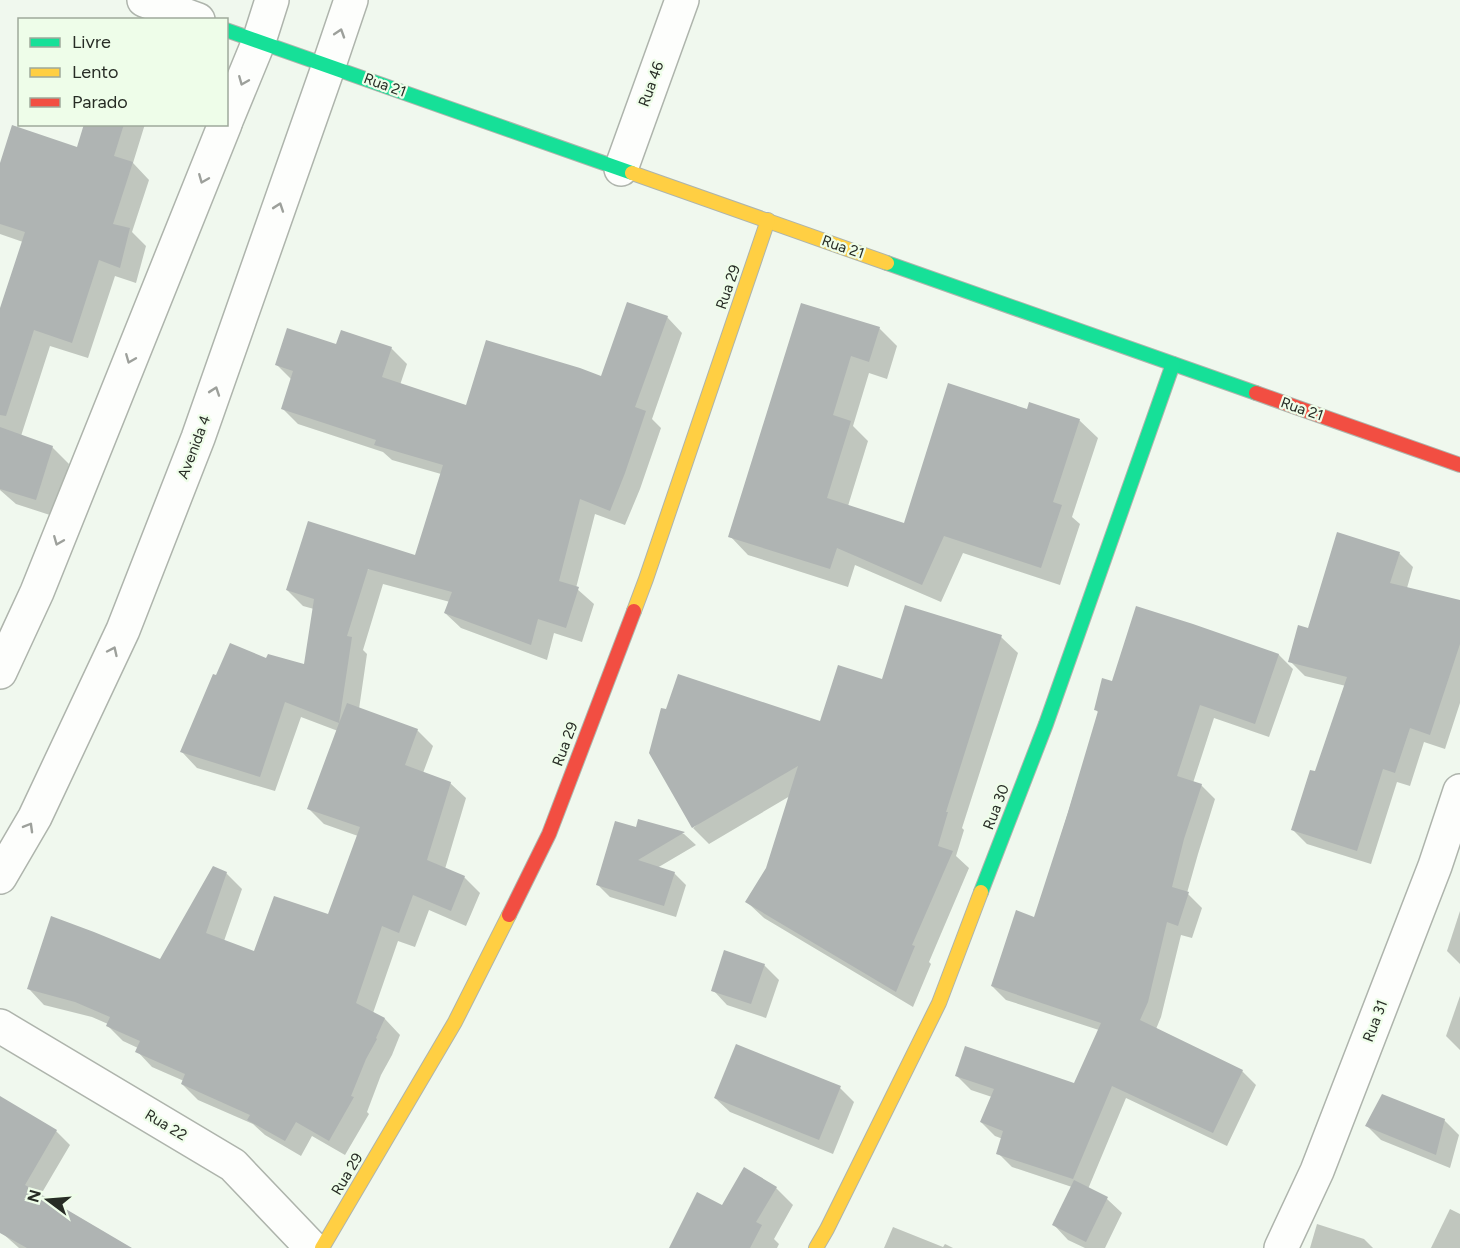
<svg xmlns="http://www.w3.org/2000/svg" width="1460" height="1248" viewBox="0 0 1460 1248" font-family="Figtree,sans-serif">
<rect width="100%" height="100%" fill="#f0f8ee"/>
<g fill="#0003">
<path d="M86 124H145L133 163 149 180 132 232 146 246 136 283 115 276 88 358 50 346 21 436 52 447 69 464 53 516 16 504 0 490V313L23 242 0 234V168L78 148Z"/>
<path d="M802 304 879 328 897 346 887 379 869 373 853 426 868 441 848 506 905 525 1028 410 1079 420 1098 438 1072 517 1080 524 1060 585 963 553 941 602 855 565 848 587 748 555 730 536Z"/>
<path d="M667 317 682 333 652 419 661 428 640 489 625 525 595 514 576 588 594 604 582 642 554 633 547 660 461 628 445 613 450 602 383 584 363 650 367 654 359 709 417 730 433 746 423 773 450 783 466 798 445 869 464 877 480 893 466 926 429 910 415 947 398 941 373 1013 385 1019 400 1035 392 1055 381 1075 367 1112 369 1114 345 1155 312 1136 301 1156 265 1135 253 1124 198 1100 182 1084 184 1081 152 1067 137 1051 138 1048 123 1041 108 1026V1024L92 1017 44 1005 29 989 161 961 226 873 242 889 224 941 255 953 329 916 358 836 324 824 309 809 338 731 301 717 275 791 197 768 182 752 267 660 306 666 314 609 303 606 287 590 416 557 441 474 392 460 383 452 298 424 283 409 292 380 276 364 337 346 391 348 407 364 400 385 467 406 602 378Z"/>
<path d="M1399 553 1413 567 1407 588 1460 602V703L1445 749 1424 742 1410 786 1397 782 1371 864 1307 844 1293 830 1316 773 1346 686 1305 676 1290 661 1309 629Z"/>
<path d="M1192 625 1279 655 1293 669 1269 737 1214 718 1193 783 1201 785 1215 799 1198 854 1187 893 1202 908 1192 938 1181 935 1161 1017 1156 1029 1242 1071 1256 1085 1227 1146 1126 1098 1088 1189 1107 1199 1122 1213 1105 1248H1085L1068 1240 1054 1225 1072 1187 1012 1167 998 1153 1003 1139 995 1136 981 1122 992 1097 971 1090 957 1076 1075 1085 1099 1030 1006 1000 992 986 1035 919 1099 713 1096 710 1113 682Z"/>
<path d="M1001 637 1018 653 962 828 964 830 956 856 969 868 929 962 931 964 913 1007 764 918 747 902 767 869 790 796 709 844 693 828 821 723 883 681Z"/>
<path d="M639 821 684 834 696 845 657 868 674 873 686 885 676 917 610 897 597 884 637 829Z"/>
<path d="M1460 911V964L1447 951Z"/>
<path d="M764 965 779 980 766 1018 727 1005 713 990Z"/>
<path d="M1460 996V1050L1446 1036Z"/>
<path d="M840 1088 854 1102 833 1154 730 1112 715 1098Z"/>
<path d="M0 1116 56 1131 70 1145 40 1196 125 1248H19L1 1232Z"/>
<path d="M1444 1120 1459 1135 1450 1168 1381 1140 1367 1126Z"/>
<path d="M776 1188 793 1205 774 1239 779 1244 777 1248H670L723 1207Z"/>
<path d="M1450 1209 1460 1214V1248H1431Z"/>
<path d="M1317 1224 1364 1239 1373 1248H1310Z"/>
<path d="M893 1227 943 1247 945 1244 953 1248H884Z"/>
</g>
<g fill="#afb4b3">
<path d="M84 124H124L114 156 133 162 113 224 130 228 120 268 99 260 72 343 34 330 6 416 0 415V308L25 232 0 224V163L12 125 77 147Z"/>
<path d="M627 302 668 316 635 407 646 411 625 473 610 511 580 499 559 581 579 587 566 628 538 619 531 645 444 613 452 592 368 569 347 636 352 637 339 723 347 703 418 729 405 765 451 782 427 860 465 876 451 911 413 895 399 933 382 926 356 1003 385 1018 376 1038 377 1039 366 1059 351 1096 354 1097 329 1141 296 1122 285 1141 247 1120 250 1115 181 1084 185 1074 135 1052 140 1041 106 1026 110 1017 75 1002 27 989 51 916 94 932 160 959 213 866 227 872 206 933 254 951 274 896 328 914 360 827 307 809 339 723 285 702 260 777 180 752 213 674 216 675 230 643 266 658 268 654 304 664 314 599 286 590 308 521 415 555 443 465 374 445 376 440 281 409 293 371 275 365 287 328 336 344 341 330 392 347 382 377 466 405 486 340 580 368 601 376Z"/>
<path d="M801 303 880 327 869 362 851 356 833 415 851 421 827 498 904 523 948 383 1027 409 1029 402 1080 419 1053 502 1062 505 1041 568 944 536 922 585 837 548 830 569 728 537Z"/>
<path d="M0 427 53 446 36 500 0 489Z"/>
<path d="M1337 532 1400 552 1390 583 1460 600V644L1430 735 1410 728 1395 773 1383 769 1357 851 1291 830 1310 770 1315 771 1347 677 1288 662 1298 625 1308 628Z"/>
<path d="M905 605 1002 635 946 812H948L938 846 953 851 912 945 915 946 896 992 745 902 766 868 798 766 692 828 649 753 661 708 666 709 678 674 820 721 838 665 882 679Z"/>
<path d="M1136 606 1193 624 1279 654 1255 724 1200 705 1177 776 1202 784 1184 839 1172 887 1189 892 1178 926 1167 922 1148 1002 1140 1020 1243 1070 1213 1133 1112 1086 1073 1179 996 1154 1003 1131 980 1122 994 1089 955 1076 965 1046 1074 1083 1101 1023 991 986 1016 910 1034 917 1068 812 1098 711 1094 710 1102 678 1112 681Z"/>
<path d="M638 819 685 832 638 860 675 872 664 906 596 885 615 821 636 827Z"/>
<path d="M724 950 765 964 751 1004 711 991Z"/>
<path d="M736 1044 841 1086 819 1140 714 1098Z"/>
<path d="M1382 1094 1445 1119 1436 1155 1365 1126Z"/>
<path d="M0 1096 57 1130 25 1185 132 1248H27L0 1233Z"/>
<path d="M744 1167 777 1187 756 1222 762 1225 750 1248H669L697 1192 722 1205Z"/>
<path d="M1074 1180 1108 1197 1086 1242 1052 1225Z"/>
</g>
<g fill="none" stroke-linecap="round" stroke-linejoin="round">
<g stroke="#aeb4ac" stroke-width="36">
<g id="street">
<path d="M144 0 198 20"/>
<path d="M226 121 259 41 272 0"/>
<path d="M621 169 682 0"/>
<path d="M0 672 37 592 225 124"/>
<path d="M0 877 35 817 123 630 198 438 329 65 351 0"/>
<path d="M0 1026 233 1165 312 1248"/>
<path d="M1281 1248 1317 1171 1435 866 1460 791"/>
</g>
</g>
<g stroke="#aeb4ac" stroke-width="16">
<g id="fast">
<path d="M226 30 632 173"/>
<path d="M887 263 1256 393"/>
<path d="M981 892 1046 724 1173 364"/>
</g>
</g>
<g stroke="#aeb4ac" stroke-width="16">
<g id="slow">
<path d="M632 173 887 263"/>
<path d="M634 611 646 579 768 220"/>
<path d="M322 1248 455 1022 509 915"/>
<path d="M816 1248 827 1229 939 1003 981 892"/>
</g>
</g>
<g stroke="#aeb4ac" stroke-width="16">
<g id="jam">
<path d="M1256 393 1460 465"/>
<path d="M509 915 549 834 634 611"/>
</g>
</g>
<use href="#street" stroke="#fdfefc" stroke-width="33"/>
<use href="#fast" stroke="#16e098" stroke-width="14"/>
<use href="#slow" stroke="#ffcf43" stroke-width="14"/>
<use href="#jam" stroke="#f24e42" stroke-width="14"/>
</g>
<defs><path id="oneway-chevron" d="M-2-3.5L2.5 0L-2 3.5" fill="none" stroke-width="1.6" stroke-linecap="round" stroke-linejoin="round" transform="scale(1.5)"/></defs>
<g stroke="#9da09b">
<use href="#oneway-chevron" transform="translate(340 33) rotate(-72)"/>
<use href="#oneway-chevron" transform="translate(243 81) rotate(112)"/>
<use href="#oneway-chevron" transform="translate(203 179) rotate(112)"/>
<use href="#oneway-chevron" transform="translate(279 207) rotate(-71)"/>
<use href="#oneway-chevron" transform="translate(130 359) rotate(112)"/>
<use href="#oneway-chevron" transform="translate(215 391) rotate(-71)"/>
<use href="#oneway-chevron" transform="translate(58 541) rotate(112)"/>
<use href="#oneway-chevron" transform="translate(113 651) rotate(-65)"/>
<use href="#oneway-chevron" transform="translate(29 827) rotate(-60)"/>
</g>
<g text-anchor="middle" stroke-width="4.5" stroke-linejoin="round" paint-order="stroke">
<g font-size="15" fill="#272c25" stroke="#eefde9">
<text transform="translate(651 84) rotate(-70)" y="5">Rua 46</text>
<text transform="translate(385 85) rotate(20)" y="5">Rua 21</text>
<text transform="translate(843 247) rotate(19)" y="5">Rua 21</text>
<text transform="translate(728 287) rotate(-71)" y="5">Rua 29</text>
<text transform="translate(1302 409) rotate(19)" y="5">Rua 21</text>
<text transform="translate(194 447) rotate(-69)" y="5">Avenida 4</text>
<text transform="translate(565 744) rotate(-69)" y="5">Rua 29</text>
<text transform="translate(996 807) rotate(-69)" y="5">Rua 30</text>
<text transform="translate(1375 1021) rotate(-69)" y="5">Rua 31</text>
<text transform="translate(166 1125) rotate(31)" y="5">Rua 22</text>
<text transform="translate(347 1174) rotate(-59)" y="5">Rua 29</text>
</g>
</g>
<rect x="18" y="18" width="210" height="108" fill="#eefde9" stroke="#9ea99b" stroke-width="1.5"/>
<rect x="30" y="38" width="30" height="9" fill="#16e098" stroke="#9ea99b" stroke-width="1.5"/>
<text x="72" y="48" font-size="18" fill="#272c25">Livre</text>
<rect x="30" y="68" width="30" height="9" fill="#ffcf43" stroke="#9ea99b" stroke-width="1.5"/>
<text x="72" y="78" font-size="18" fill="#272c25">Lento</text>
<rect x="30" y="98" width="30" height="9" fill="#f24e42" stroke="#9ea99b" stroke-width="1.5"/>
<text x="72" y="108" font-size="18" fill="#272c25">Parado</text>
<g transform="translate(48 1200) rotate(286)" stroke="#eefde9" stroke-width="4.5" paint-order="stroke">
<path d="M0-4.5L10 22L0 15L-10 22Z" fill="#272c25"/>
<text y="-9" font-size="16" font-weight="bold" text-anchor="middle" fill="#272c25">N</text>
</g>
</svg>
